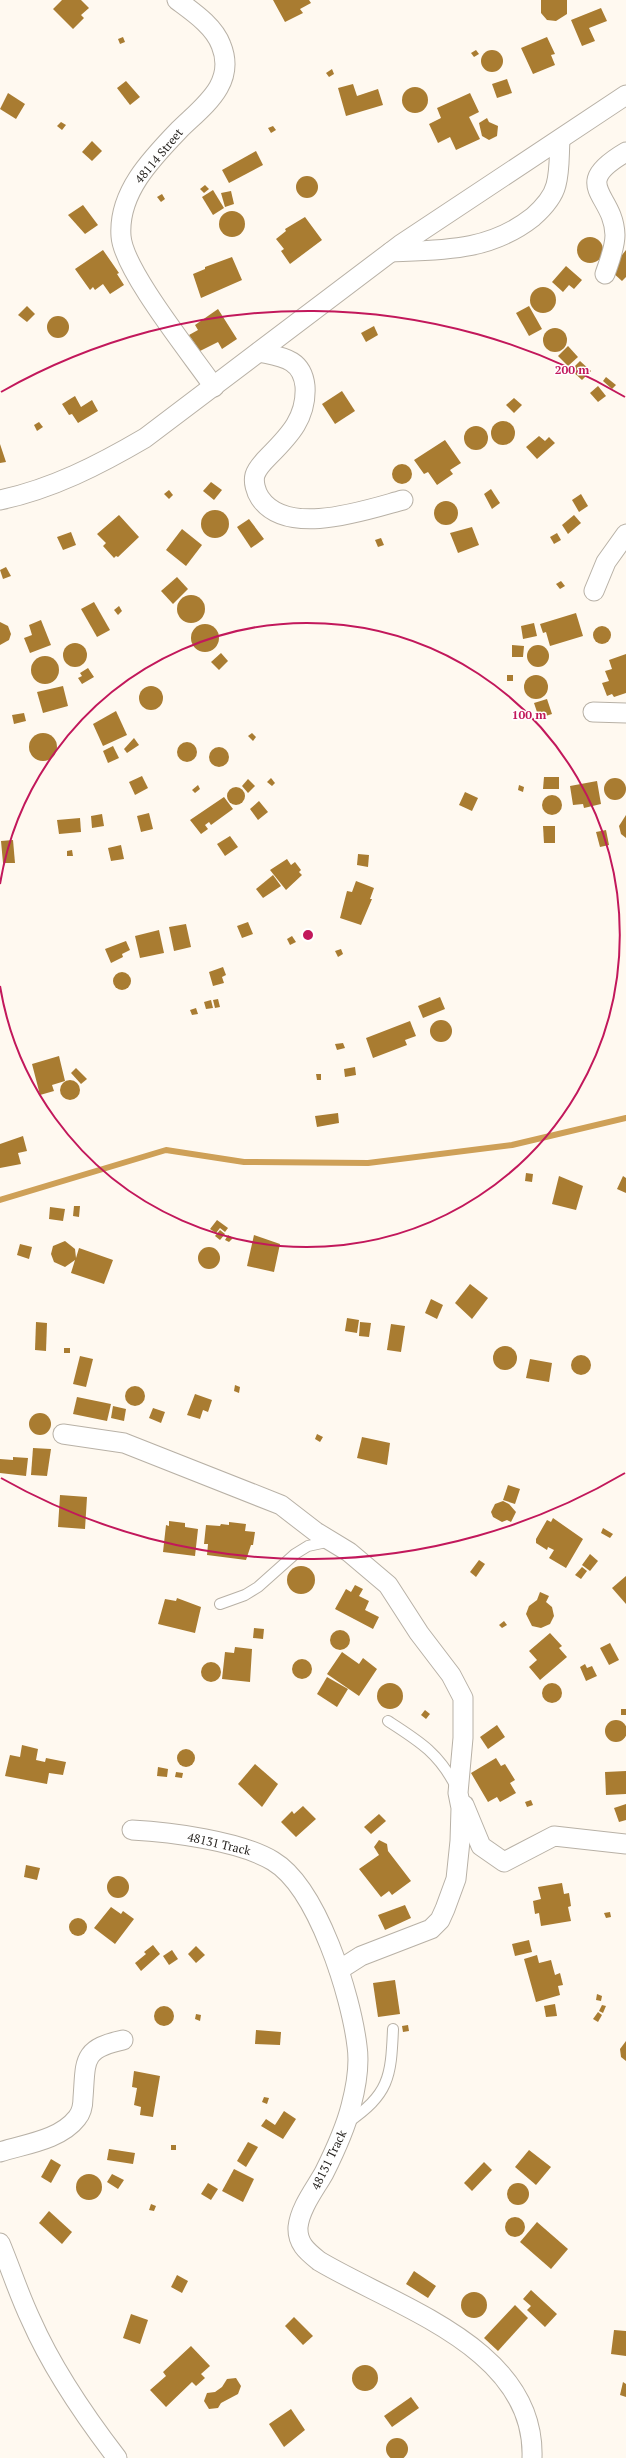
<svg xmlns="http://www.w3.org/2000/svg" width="626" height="2458" viewBox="0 0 626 2458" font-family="'PT Serif',serif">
<rect width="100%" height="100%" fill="#fff9f0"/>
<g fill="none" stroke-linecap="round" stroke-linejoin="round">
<path stroke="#cea057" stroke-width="6" d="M0 1200 166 1150 244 1162 368 1163 512 1145 626 1118"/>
</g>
<g fill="#a97c31">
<path d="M62 0H81L89 8 81 15 84 18 73 29 53 9Z"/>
<path d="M273 0H309L311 3 300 9 303 13 285 22Z"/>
<path d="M541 0H567V14L556 21 547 20 541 13Z"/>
<path d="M601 8 607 21 589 28 595 41 582 46 571 20Z"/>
<path d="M123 37 125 42 120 44 118 39Z"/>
<path d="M547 37 555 54 551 55 555 65 533 74 521 48Z"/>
<circle cx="492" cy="61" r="11"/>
<path d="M476 50 479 54 474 57 471 53Z"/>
<path d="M332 69 334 74 329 77 326 73Z"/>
<path d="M507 79 512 93 497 98 492 84Z"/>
<path d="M126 81 140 97 130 105 117 88Z"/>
<path d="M353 84 357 96 378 89 383 105 346 116 338 88Z"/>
<circle cx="415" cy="100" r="13"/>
<path d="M8 93 25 104 16 119 0 109Z"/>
<path d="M470 93 479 112 469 117 480 139 456 150 450 137 438 143 429 124 441 118 437 108Z"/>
<path d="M487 118 489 122 498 126 497 136 489 140 482 136 479 123Z"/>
<path d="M61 122 66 125 62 130 57 126Z"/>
<path d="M273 126 276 130 271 133 268 128Z"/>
<path d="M92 141 102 151 92 161 82 152Z"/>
<path d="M256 151 263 165 229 183 222 170Z"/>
<circle cx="307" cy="187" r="11"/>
<path d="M205 185 209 189 204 193 200 189Z"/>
<path d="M213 190 224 208 213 215 202 197Z"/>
<path d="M231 191 234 204 225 207 221 193Z"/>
<path d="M162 194 165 199 161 202 157 197Z"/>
<path d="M83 205 98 225 85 234 68 215Z"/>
<circle cx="232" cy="224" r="13"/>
<path d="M305 217 322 240 290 264 281 251 284 249 276 239 286 231 285 229Z"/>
<circle cx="590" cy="250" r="13"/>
<path d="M103 250 119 273 117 274 124 285 110 294 103 284 95 290 93 287 90 290 75 269Z"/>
<path d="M626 250V277L622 281 612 272 613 266Z"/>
<path d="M232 257 242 280 201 298 193 274 205 269V267Z"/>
<path d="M566 266 582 280 574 289 569 285 563 292 552 282Z"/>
<circle cx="543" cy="300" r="13"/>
<path d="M27 306 35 314 27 322 18 315Z"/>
<path d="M529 306 542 329 529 336 516 313Z"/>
<path d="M218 309 237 339 222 349 218 342 200 351 189 335 198 330 195 325Z"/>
<circle cx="58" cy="327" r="11"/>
<path d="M374 326 378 335 366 342 361 333Z"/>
<circle cx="555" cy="340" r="12"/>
<path d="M568 346 578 357 568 366 558 356Z"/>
<path d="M580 361 591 371 582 380 571 370Z"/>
<path d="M606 377 616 385 612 389 603 381Z"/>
<path d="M598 386 606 396 598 402 590 393Z"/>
<path d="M342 391 355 411 335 424 322 404Z"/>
<path d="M75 396 81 407 92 400 98 411 78 423 72 414 69 415 62 404Z"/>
<path d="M514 398 522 405 514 413 506 405Z"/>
<circle cx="503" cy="433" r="12"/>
<path d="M39 422 43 427 37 431 34 425Z"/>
<circle cx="476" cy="438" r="12"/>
<path d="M539 436 545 441 549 437 555 443 537 459 526 447Z"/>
<path d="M445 440 461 463 450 470 453 474 437 485 428 472 424 474 414 460Z"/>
<path d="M0 444 6 462 0 463Z"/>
<circle cx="402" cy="474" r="10"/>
<path d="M211 482 222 490 214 500 203 491Z"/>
<path d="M491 489 500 503 492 509 484 494Z"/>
<path d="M169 490 173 495 169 499 164 494Z"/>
<path d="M581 494 588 506 579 512 572 500Z"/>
<circle cx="446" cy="513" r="12"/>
<circle cx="215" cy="524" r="14"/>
<path d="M119 515 139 537 118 557 116 556 114 558 103 546 106 543 97 534Z"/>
<path d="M574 515 581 523 568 534 562 525Z"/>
<path d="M249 519 264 539 251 548 237 527Z"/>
<path d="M472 527 479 545 458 553 450 533Z"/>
<path d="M182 529 202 545 186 566 166 550Z"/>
<path d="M71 532 76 545 63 550 57 537Z"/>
<path d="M557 533 561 540 554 544 550 537Z"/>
<path d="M381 538 384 545 378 547 375 540Z"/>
<path d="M6 567 11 576 3 579 0 570Z"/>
<path d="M177 577 188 589 173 604 161 591Z"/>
<path d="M561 581 565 586 560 589 556 584Z"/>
<circle cx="191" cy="609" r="14"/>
<path d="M94 602 110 630 97 637 81 609Z"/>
<path d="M119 606 122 611 118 615 114 610Z"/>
<path d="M576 613 583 636 550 646 546 632 543 633 540 624Z"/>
<path d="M41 620 51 645 30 653 24 638 32 635 29 625Z"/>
<path d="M0 622 8 626 11 634 9 640 0 645Z"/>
<path d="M534 623 537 636 523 639 521 626Z"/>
<circle cx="205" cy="638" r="14"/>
<circle cx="602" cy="635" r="9"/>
<circle cx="75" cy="655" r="12"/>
<circle cx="538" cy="656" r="11"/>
<path d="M512 645 524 646 523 657H512Z"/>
<path d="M221 653 228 661 219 670 211 662Z"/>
<path d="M626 654V693L614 697 612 694 607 696 602 683 609 681 605 671 612 669 609 660Z"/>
<circle cx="45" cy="670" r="14"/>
<path d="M88 668 94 677 82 684 78 678 82 676 80 673Z"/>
<circle cx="536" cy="687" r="12"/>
<rect x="507" y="675" width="6" height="6"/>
<path d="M63 686 68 706 43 713 37 692Z"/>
<circle cx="151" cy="698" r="12"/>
<path d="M547 699 552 714 539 718 534 703Z"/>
<path d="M116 711 127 735 103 746 93 724Z"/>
<path d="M24 713 26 721 14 724 12 715Z"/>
<circle cx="43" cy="747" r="14"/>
<path d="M252 733 256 737 253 741 248 736Z"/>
<path d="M134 738 139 745 127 753 124 749Z"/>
<circle cx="187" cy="752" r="10"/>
<path d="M113 746 119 758 108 763 103 751Z"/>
<circle cx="219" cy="757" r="10"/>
<path d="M142 776 148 788 135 795 129 782Z"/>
<path d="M544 777H559V789H543Z"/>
<circle cx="615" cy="789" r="11"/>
<path d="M271 778 275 783 272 786 267 782Z"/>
<path d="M248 779 255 786 248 793 242 786Z"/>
<path d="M597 781 601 804 584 808 583 804 573 805 570 786Z"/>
<path d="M198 785 200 789 195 793 192 790Z"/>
<path d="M519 785 524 787 523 792 518 790Z"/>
<circle cx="236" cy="796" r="9"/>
<path d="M465 792 478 798 472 811 459 805Z"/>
<circle cx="552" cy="805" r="10"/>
<path d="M224 797 233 809 211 825 209 822 205 825 208 829 201 834 190 820Z"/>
<path d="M259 801 268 812 258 820 250 809Z"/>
<path d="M149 813 153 829 141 832 137 816Z"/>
<path d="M102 814 104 826 92 828 91 816Z"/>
<path d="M626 815V838L621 834 619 826Z"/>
<path d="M80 818 81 832 59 834 57 820Z"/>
<path d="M543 826H555V843H544Z"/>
<path d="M606 830 609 845 600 847 596 832Z"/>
<path d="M230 836 238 847 225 856 217 844Z"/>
<path d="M13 840 15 863H3L1 841Z"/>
<path d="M121 845 124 859 111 861 108 848Z"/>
<path d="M72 850 73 856H67V851Z"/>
<path d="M358 854 369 855 368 867 357 865Z"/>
<path d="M287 859 291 865 295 862 301 870 299 872 302 875 286 890 270 870Z"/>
<path d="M273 875 281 886 263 898 256 889Z"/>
<path d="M356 881 374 888 370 899H372L361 925 340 918 347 891 352 892Z"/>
<path d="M248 922 253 934 242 938 237 926Z"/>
<path d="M186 924 191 947 174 951 169 927Z"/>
<path d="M159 930 164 953 140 958 135 936Z"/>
<path d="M292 936 296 942 290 945 287 939Z"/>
<path d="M126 941 130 950 122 954 123 957 111 963 105 949Z"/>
<path d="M341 949 343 954 338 957 335 951Z"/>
<path d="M223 967 226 975 222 977 224 983 213 986 209 972Z"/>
<circle cx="122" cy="981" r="9"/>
<path d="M440 997 445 1009 423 1018 418 1006Z"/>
<path d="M218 999 220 1007 215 1008 213 1000Z"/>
<path d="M211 1000 213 1008 206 1009 204 1002Z"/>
<path d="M196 1008 198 1014 192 1015 190 1010Z"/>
<circle cx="441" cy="1031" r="11"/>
<path d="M410 1021 416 1036 405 1040 407 1045 373 1058 366 1038Z"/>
<path d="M343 1043 345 1048 337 1050 335 1044Z"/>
<path d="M59 1056 65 1081 52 1085 54 1091 40 1095 32 1064Z"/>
<path d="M355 1067 356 1075 345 1077 344 1069Z"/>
<path d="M76 1068 87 1079 81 1084 71 1073Z"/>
<path d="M316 1074H321V1080H317Z"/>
<circle cx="70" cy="1090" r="10"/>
<path d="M338 1113 339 1123 317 1127 315 1116Z"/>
<path d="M23 1136 27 1151 18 1153 21 1164 0 1168V1144Z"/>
<path d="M526 1173 533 1174 532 1182 525 1181Z"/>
<path d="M559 1176 583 1186 576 1210 552 1204Z"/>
<path d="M623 1176 626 1178V1193L617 1189Z"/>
<path d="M74 1206H80L79 1217 73 1216Z"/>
<path d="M50 1207 65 1209 63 1221 49 1219Z"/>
<path d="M217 1220 228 1228 225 1232 220 1228 216 1233 210 1229Z"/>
<path d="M220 1230 225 1234 220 1240 215 1236Z"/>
<path d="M228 1235 233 1238 229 1242 225 1240Z"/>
<path d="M254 1235 280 1244 274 1272 247 1266Z"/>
<path d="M65 1241 75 1249 76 1258 79 1248 113 1260 104 1284 71 1273 75 1260 65 1267 54 1262 51 1254 53 1246Z"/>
<path d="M20 1244 32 1247 29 1259 17 1255Z"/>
<circle cx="209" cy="1258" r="11"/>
<path d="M470 1284 488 1298 472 1319 455 1303Z"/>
<path d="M431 1299 443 1305 437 1319 425 1313Z"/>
<path d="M347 1318 359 1320 357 1333 345 1331Z"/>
<path d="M36 1322 47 1323 46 1351 35 1350Z"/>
<path d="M360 1322 371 1323 369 1337 359 1336Z"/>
<path d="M391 1324 405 1326 401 1352 387 1350Z"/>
<circle cx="505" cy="1358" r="12"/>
<rect x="64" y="1348" width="6" height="5"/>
<circle cx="581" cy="1365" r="10"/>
<path d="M80 1356 93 1359 86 1387 73 1384Z"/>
<path d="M530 1359 552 1363 549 1382 526 1378Z"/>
<path d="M235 1385 240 1387 239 1393 234 1391Z"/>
<circle cx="135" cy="1396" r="10"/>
<path d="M195 1394 212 1400 208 1412 203 1410 200 1419 187 1415Z"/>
<path d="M77 1397 111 1404 107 1421 73 1414Z"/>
<path d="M113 1406 126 1409 124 1421 111 1418Z"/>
<path d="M153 1408 165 1412 161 1423 149 1418Z"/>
<circle cx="40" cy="1424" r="11"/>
<path d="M317 1434 323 1437 320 1442 315 1439Z"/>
<path d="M362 1437 390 1443 387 1465 357 1458Z"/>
<path d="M33 1448 51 1449 47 1476 31 1475Z"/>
<path d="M13 1457 28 1458 26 1476 0 1473V1459L13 1460Z"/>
<path d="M508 1485 520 1489 515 1504 503 1500Z"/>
<path d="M60 1495 87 1497 85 1529 58 1527Z"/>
<path d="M503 1501 509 1504 516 1512 511 1522 507 1520 502 1522 493 1517 491 1512 495 1504Z"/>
<path d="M553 1518 583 1539 566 1568 549 1558 554 1550 548 1547 547 1550 536 1543V1539L547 1520 551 1522Z"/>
<path d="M169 1521 185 1523V1527L198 1529 195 1556 163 1552 166 1525 169 1526Z"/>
<path d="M229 1522 246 1524 245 1531 255 1532 253 1545H251L246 1560 207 1555 208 1544H204L206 1525 220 1526 221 1524 229 1525Z"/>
<path d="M603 1528 613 1534 610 1538 601 1533Z"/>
<path d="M590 1554 598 1561 590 1571 582 1565Z"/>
<path d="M479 1560 485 1564 476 1577 470 1572Z"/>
<circle cx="301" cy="1580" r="14"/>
<path d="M582 1567 587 1571 581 1579 575 1575Z"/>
<path d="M626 1576V1604L612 1588Z"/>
<path d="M355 1585 363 1589 359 1596 369 1601 365 1610 379 1617 373 1629 335 1609 346 1589 351 1592Z"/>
<path d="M540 1592 549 1596 546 1602 552 1607 554 1616 550 1624 541 1628 532 1626 526 1614 529 1606 537 1600Z"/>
<path d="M177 1598 201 1607 195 1633 158 1624 165 1599 176 1601Z"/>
<path d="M504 1621 507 1625 502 1628 499 1625Z"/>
<path d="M254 1628 264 1629 263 1639 253 1638Z"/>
<circle cx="340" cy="1640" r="10"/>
<path d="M550 1633 562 1646 559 1648 567 1657 540 1680 529 1667 537 1660 529 1651Z"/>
<path d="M610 1643 619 1660 609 1665 600 1648Z"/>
<path d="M235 1647 252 1649 250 1682 222 1679 225 1652 234 1653Z"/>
<path d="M342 1652 359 1664 363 1658 377 1669 359 1696 327 1674Z"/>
<circle cx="302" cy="1669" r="10"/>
<circle cx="211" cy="1672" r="10"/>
<path d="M585 1664 587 1668 592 1666 597 1676 586 1681 580 1667Z"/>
<path d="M327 1677 348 1689 337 1707 317 1694Z"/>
<circle cx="390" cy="1696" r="13"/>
<circle cx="552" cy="1693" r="10"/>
<rect x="621" y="1709" width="5" height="6"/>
<path d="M425 1710 430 1714 426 1719 421 1715Z"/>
<circle cx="616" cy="1731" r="11"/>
<path d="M497 1725 505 1737 488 1749 480 1737Z"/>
<path d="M22 1745 38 1749 36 1760 45 1762 46 1758 66 1762 63 1775 49 1773 47 1784 5 1776 10 1755 20 1757Z"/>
<circle cx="186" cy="1758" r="9"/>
<path d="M496 1758 501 1766 505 1764 515 1780 510 1783 516 1793 500 1802 497 1797 488 1802 471 1773Z"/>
<path d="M255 1764 278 1784 262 1807 238 1784Z"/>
<path d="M158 1767 168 1769 167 1777 157 1776Z"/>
<path d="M626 1771V1794L606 1795 605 1772Z"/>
<path d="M176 1772 183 1773 182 1778 175 1777Z"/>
<path d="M531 1800 533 1805 527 1807 525 1802Z"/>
<path d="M626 1804V1820L619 1822 614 1808Z"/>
<path d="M303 1806 316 1819 296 1837 281 1822 292 1811 294 1814Z"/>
<path d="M379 1814 386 1821 371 1834 364 1827Z"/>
<path d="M379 1840 387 1844 388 1851 411 1881 392 1895 389 1891 381 1897 359 1869 379 1855 374 1847Z"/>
<path d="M26 1865 40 1868 37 1880 24 1877Z"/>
<circle cx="118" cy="1887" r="11"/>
<path d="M562 1883 564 1894 569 1893 571 1906 568 1907 571 1921 541 1926 539 1913 535 1914 533 1901 541 1899 538 1887Z"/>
<path d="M405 1905 411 1918 385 1930 378 1915Z"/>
<path d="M111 1907 121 1914 123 1911 134 1919 115 1944 94 1928Z"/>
<path d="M610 1912 611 1917 606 1918 604 1913Z"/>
<circle cx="78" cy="1927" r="9"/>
<path d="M529 1940 532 1952 515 1956 512 1944Z"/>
<path d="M153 1945 160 1954 141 1971 135 1963 146 1954 144 1952Z"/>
<path d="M196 1946 205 1955 196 1963 188 1954Z"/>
<path d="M172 1950 178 1959 169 1965 163 1956Z"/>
<path d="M537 1955 539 1963 551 1960 555 1975 560 1973 563 1985 558 1986 560 1995 536 2002 524 1959Z"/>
<path d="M395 1980 400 2014 378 2017 373 1983Z"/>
<path d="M597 1994 602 1996 601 2001 596 2000Z"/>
<path d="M555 2004 557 2016 546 2017 544 2006Z"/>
<path d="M602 2005 606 2006 603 2013 599 2011Z"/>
<circle cx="164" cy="2016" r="10"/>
<path d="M598 2012 602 2015 598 2022 593 2019Z"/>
<path d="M196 2014 201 2015 200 2021 195 2019Z"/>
<path d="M408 2025 409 2031 403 2032 402 2026Z"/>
<path d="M256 2030 281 2032 280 2045 255 2044Z"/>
<path d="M626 2041V2061L621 2057 620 2049Z"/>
<path d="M134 2071 160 2076 153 2117 140 2115 141 2107 134 2105 137 2088 132 2087Z"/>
<path d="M264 2097 269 2098 267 2104 262 2102Z"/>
<path d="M284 2111 296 2119 283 2139 261 2126 266 2119 275 2125Z"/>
<path d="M248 2142 258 2147 246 2167 237 2161Z"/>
<rect x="171" y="2145" width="5" height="5"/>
<path d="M109 2149 135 2153 133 2164 107 2160Z"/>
<path d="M529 2150 551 2167 536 2185 515 2167Z"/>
<path d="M51 2159 61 2165 51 2183 41 2177Z"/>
<path d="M484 2162 492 2170 472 2191 464 2183Z"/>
<path d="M234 2169 254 2179 243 2202 222 2191Z"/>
<circle cx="89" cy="2187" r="13"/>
<path d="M112 2174 124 2180 118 2189 107 2182Z"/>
<circle cx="518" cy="2194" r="11"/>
<path d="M208 2183 218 2189 211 2200 201 2194Z"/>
<path d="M151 2204 156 2206 154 2211 149 2210Z"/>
<path d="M49 2211 72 2232 62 2244 39 2223Z"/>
<circle cx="515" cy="2227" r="10"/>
<path d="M537 2222 568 2249 551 2269 520 2242Z"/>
<path d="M414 2271 436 2286 428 2298 406 2284Z"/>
<path d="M177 2275 188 2281 182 2293 171 2287Z"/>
<path d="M531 2290 557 2314 545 2327 527 2310 531 2306 523 2299Z"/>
<circle cx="474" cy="2305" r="13"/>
<path d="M515 2305 528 2318 498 2351 484 2338Z"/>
<path d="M131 2314 148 2320 140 2344 123 2338Z"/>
<path d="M294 2317 313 2336 303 2345 285 2326Z"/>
<path d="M614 2330 626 2331V2356L611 2354Z"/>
<path d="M191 2346 210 2366 201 2374 205 2378 196 2386 192 2382 166 2407 150 2390 166 2376 163 2372Z"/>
<circle cx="365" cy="2378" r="13"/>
<path d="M236 2378 241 2386 238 2394 221 2403 218 2408 209 2409 204 2401 207 2393 215 2392 222 2387 227 2379Z"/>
<path d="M623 2382 626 2384V2397L620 2395Z"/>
<path d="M411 2397 419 2408 392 2427 384 2416Z"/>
<path d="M291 2409 305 2430 284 2447 269 2424Z"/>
<circle cx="397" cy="2449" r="11"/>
</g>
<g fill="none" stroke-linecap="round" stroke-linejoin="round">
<g stroke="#b8b1a6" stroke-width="12">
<g id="lane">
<path d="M220 1604 245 1595 258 1587 295 1554 308 1546 331 1541"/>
<path d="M388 1721C419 1741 439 1753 456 1787"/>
<path d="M347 2123C389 2094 391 2078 393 2029"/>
</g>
</g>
<g stroke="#b8b1a6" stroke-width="21">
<g id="street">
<path d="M177 0C193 12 214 26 221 45 237 84 202 107 179 130 151 159 118 193 121 236 123 270 192 355 214 387"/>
<path d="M391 252C444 250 490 251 533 217 542 209 553 197 556 185 560 171 559 154 560 140"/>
<path d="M605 274C609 262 615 248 615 235 614 193 568 186 626 152"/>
<path d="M259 352C281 357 302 358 305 386 307 417 290 435 269 456 264 461 257 468 255 475 253 482 256 492 260 498 287 538 366 510 403 500"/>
<path d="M0 500C52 489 99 465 145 438L400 245 626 95"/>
<path d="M594 591 606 562 626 534"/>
<path d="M593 712 626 713"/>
<path d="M63 1434 124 1443 281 1505 316 1532 349 1552 388 1585 419 1633 451 1675 463 1698V1738L458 1793 461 1808 460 1841 456 1879 445 1909 440 1920 431 1929 361 1956 339 1970"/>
<path d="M464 1805 481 1846 504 1862 554 1836 626 1844"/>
<path d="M132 1830C171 1832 240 1841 273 1861 318 1888 351 1996 357 2046 360 2066 356 2087 351 2106 345 2130 335 2151 324 2173 315 2189 300 2208 298 2227 297 2244 308 2252 319 2261 396 2307 536 2348 532 2458"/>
<path d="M0 2152C25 2144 60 2140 77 2118 82 2112 83 2106 83 2098 86 2061 81 2049 123 2040"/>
<path d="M0 2243C11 2269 19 2295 31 2320 53 2370 84 2415 117 2458"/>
</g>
</g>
<use href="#lane" stroke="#fff" stroke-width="10"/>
<use href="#street" stroke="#fff" stroke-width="19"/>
</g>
<g fill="none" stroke="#c2185b" stroke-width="2">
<path d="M0 884A312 312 0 1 1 0 986"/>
<path d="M625 1473A624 624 0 0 1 1 1478M1 392A624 624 0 0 1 625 397"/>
</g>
<g text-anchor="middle" stroke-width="3" stroke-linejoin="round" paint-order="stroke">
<g font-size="12" fill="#272420" stroke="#fff">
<text transform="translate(159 156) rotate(-50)" y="4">48114 Street</text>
<text transform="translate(219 1844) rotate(13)" y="4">48131 Track</text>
<text transform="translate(329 2160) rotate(-64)" y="4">48131 Track</text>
</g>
</g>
<circle cx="308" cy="935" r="6" fill="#c2185b" stroke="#fff" stroke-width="2"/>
<g font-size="12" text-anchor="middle" font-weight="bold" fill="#c2185b" stroke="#fff" stroke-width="3" stroke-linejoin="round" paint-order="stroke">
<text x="572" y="374">200 m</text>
<text x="529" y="719">100 m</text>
</g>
</svg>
